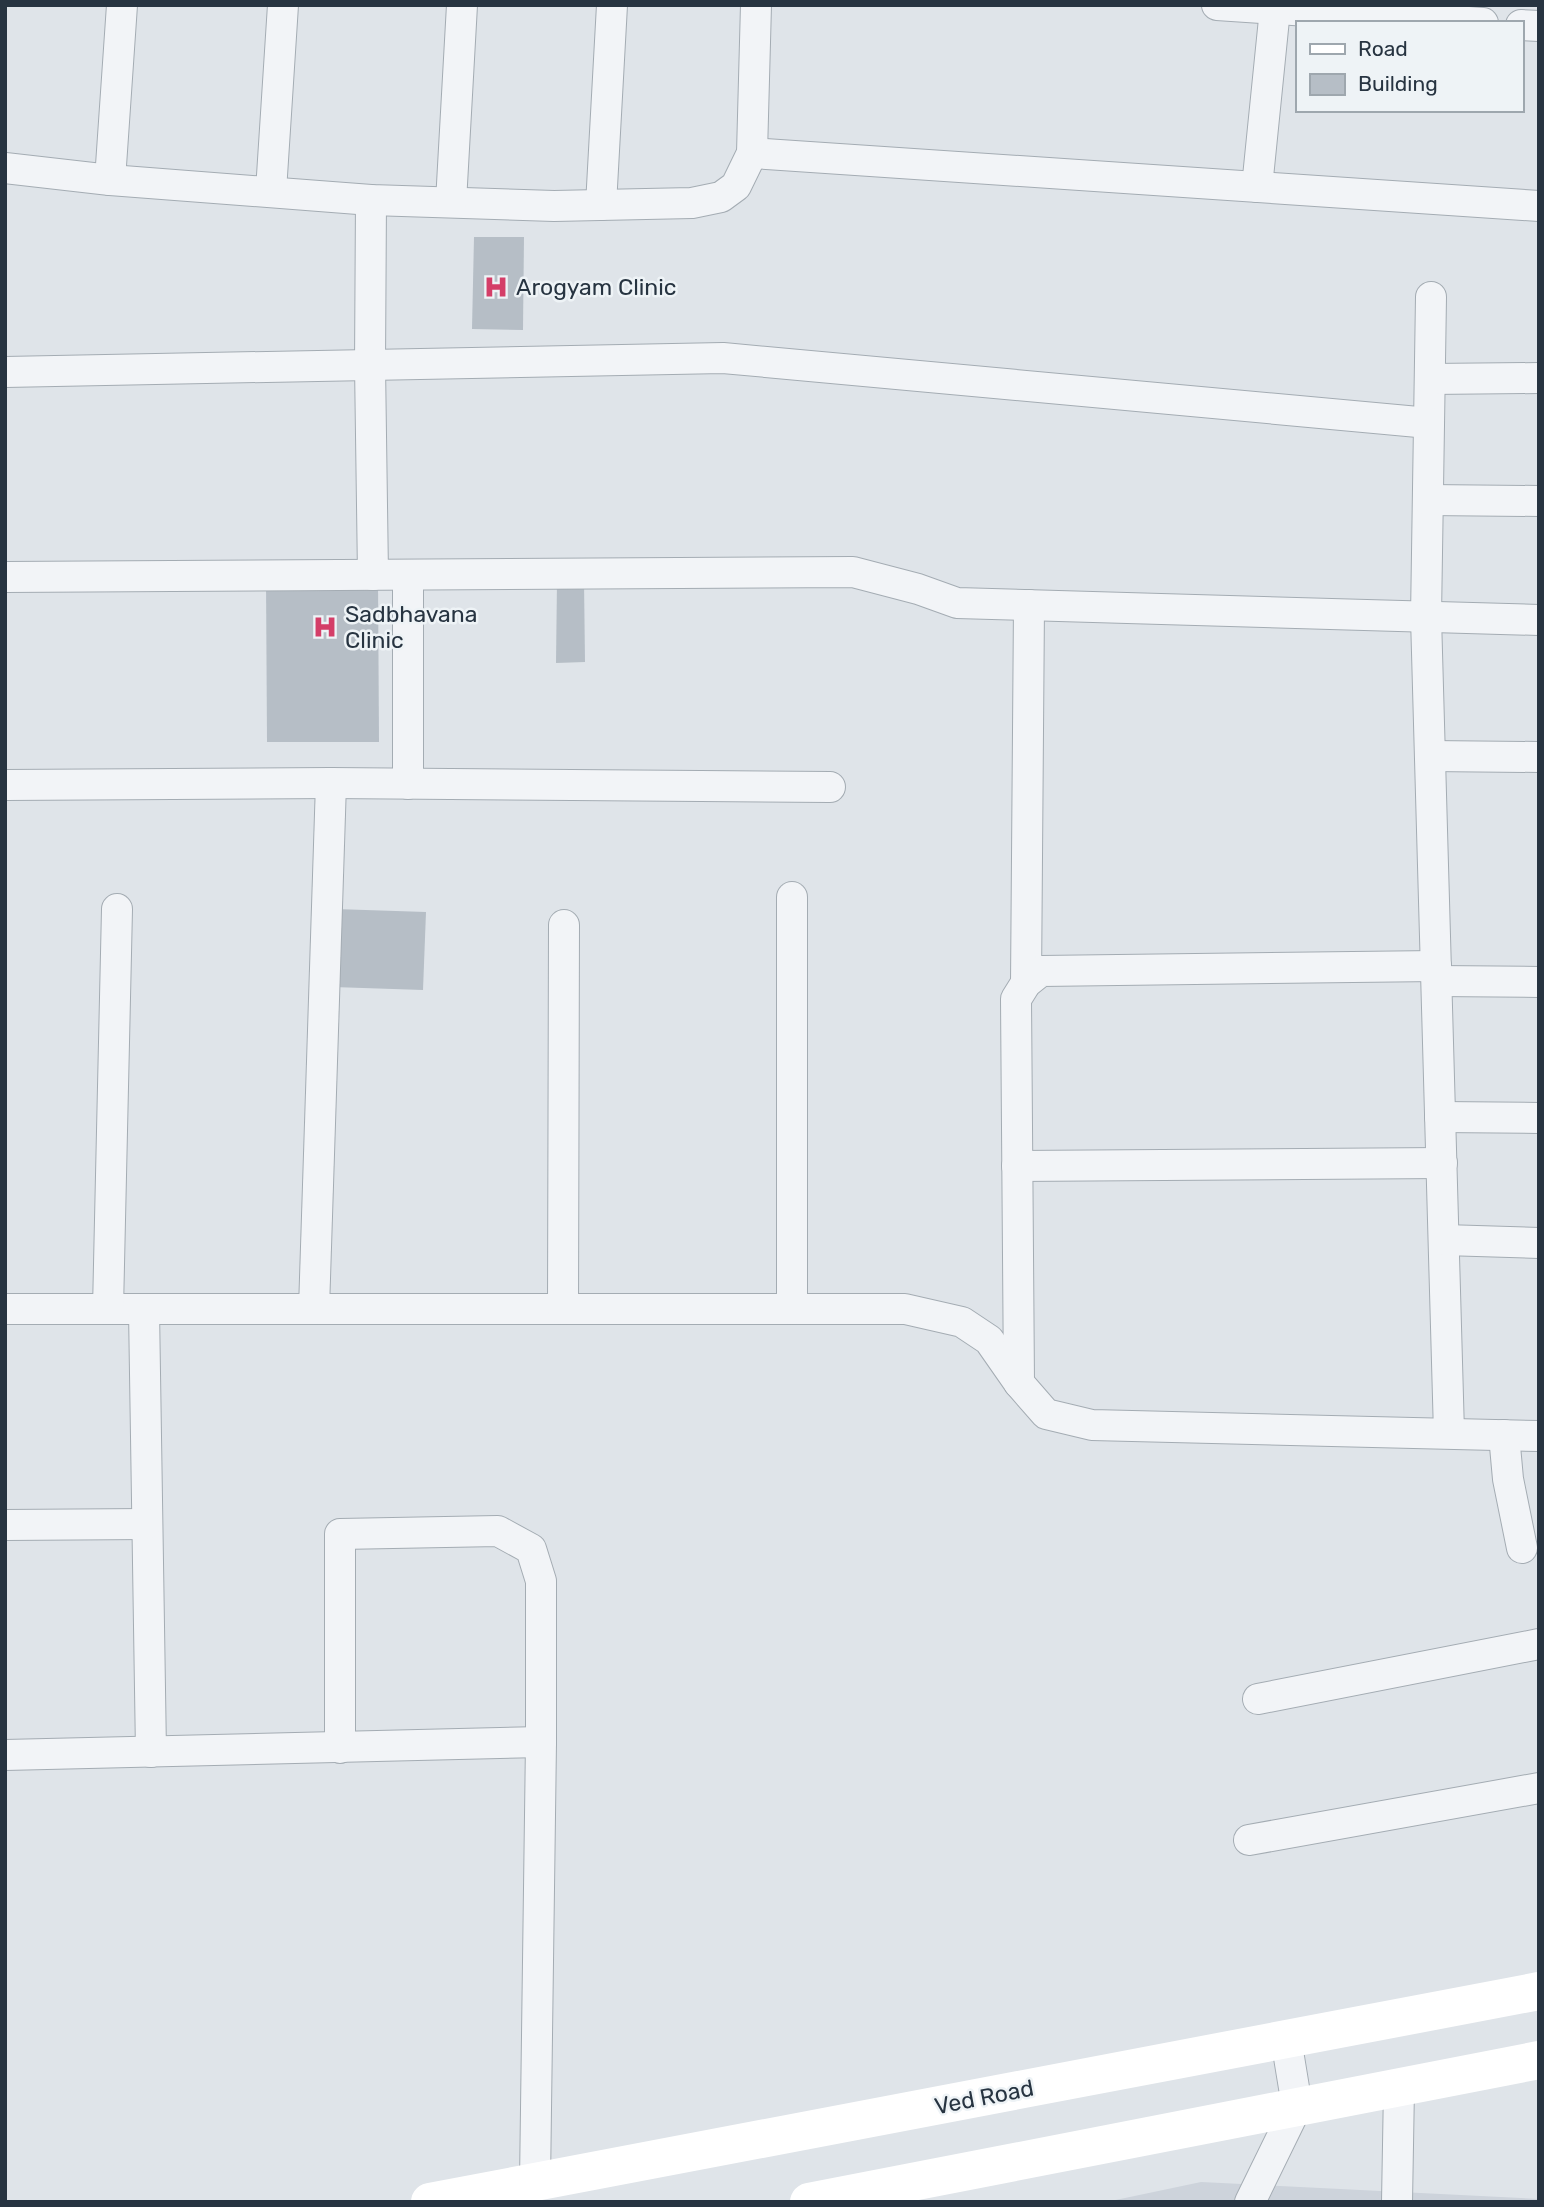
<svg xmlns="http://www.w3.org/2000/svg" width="1544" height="2207" viewBox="0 0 1544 2207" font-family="Rubik,sans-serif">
<rect width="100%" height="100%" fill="#dfe4e9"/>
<path fill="#cdd3db" d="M1201 2182 1539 2199V2202H1106Z"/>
<g fill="#b6bec6">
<path d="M474 237H524L523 330 472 329Z"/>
<path d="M266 578H378L379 742H267Z"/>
<path d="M557 581H584L585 662 556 663Z"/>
<path d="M335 909 426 912 423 990 333 987Z"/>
</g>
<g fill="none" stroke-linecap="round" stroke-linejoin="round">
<g stroke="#a4acb3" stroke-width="32">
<g id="street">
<path d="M1217 5 1483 23"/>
<path d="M1521 25 1539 26"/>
<path d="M752 153 1539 206"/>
<path d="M5 168 110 180 371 200 554 206 692 203 721 197 736 186 752 153 756 5"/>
<path d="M110 180 122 5"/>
<path d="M1257 187 1275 9"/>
<path d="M271 191 283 5"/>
<path d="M371 200 370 365 373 575"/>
<path d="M451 202 462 5"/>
<path d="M601 205 612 5"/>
<path d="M1431 297 1426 617 1449 1433"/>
<path d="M5 372 723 358 1429 423"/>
<path d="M1430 379 1539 378"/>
<path d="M1428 500 1539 501"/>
<path d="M5 577 853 572 918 589 957 603 1539 620"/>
<path d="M1430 756 1539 757"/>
<path d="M408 784V575"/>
<path d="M5 785 331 783 830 787"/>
<path d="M1437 981 1539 982"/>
<path d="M1026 983 1029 605"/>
<path d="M1440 1117 1539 1118"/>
<path d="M1017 1166 1442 1163"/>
<path d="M1444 1240 1539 1243"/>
<path d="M5 1309H905L962 1322 989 1340 1019 1383 1046 1414 1092 1425 1539 1436"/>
<path d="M108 1309 117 909"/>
<path d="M314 1309 331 783"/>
<path d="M563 1309 564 925"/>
<path d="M792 1309V897"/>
<path d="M144 1310 151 1752"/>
<path d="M1019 1383 1016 999 1026 983 1041 971 1436 966"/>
<path d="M1504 1435 1508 1479 1522 1548"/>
<path d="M5 1525 146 1524"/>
<path d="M1258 1699 1539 1644"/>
<path d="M340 1748V1534L498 1531 531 1549 541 1581V1742L535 2182"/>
<path d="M5 1755 541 1742"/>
<path d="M1249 1840 1539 1788"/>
<path d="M1250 2202 1297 2106 1286 2039"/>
<path d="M1397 2202 1399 2088"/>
</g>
</g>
<use href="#street" stroke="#f2f4f7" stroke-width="30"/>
<g stroke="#fff" stroke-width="38">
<path d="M430 2202 1539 1991"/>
<path d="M809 2202 1539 2060"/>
</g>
</g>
<defs>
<g id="hospital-bare" transform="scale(1.89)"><path d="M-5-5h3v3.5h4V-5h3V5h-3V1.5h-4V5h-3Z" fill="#d43e68" stroke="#eef3f6" stroke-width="2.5" paint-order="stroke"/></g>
</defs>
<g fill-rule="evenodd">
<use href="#hospital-bare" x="496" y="287"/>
<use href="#hospital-bare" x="325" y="627"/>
</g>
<g text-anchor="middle" stroke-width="5" stroke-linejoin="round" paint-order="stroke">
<g font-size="23" fill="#273441" stroke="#eef3f6" text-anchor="start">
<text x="516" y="295">Arogyam Clinic</text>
<text x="345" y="622">Sadbhavana<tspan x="345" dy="26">Clinic</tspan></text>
</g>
<g font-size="23" fill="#273441" stroke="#eef3f6">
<text transform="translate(984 2097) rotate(-11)" y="8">Ved Road</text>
</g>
</g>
<rect width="1544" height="2207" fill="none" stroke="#273441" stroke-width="14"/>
<rect x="1296" y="21" width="228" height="91" fill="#eef3f6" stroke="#9ea7ae" stroke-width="2"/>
<rect x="1310" y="44" width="35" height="10" fill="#ffffff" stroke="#9ea7ae" stroke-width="2"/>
<text x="1358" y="56" font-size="21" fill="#273441">Road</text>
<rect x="1310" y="74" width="35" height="21" fill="#b6bec6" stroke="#9ea7ae" stroke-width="2"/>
<text x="1358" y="91" font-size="21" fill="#273441">Building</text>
</svg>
